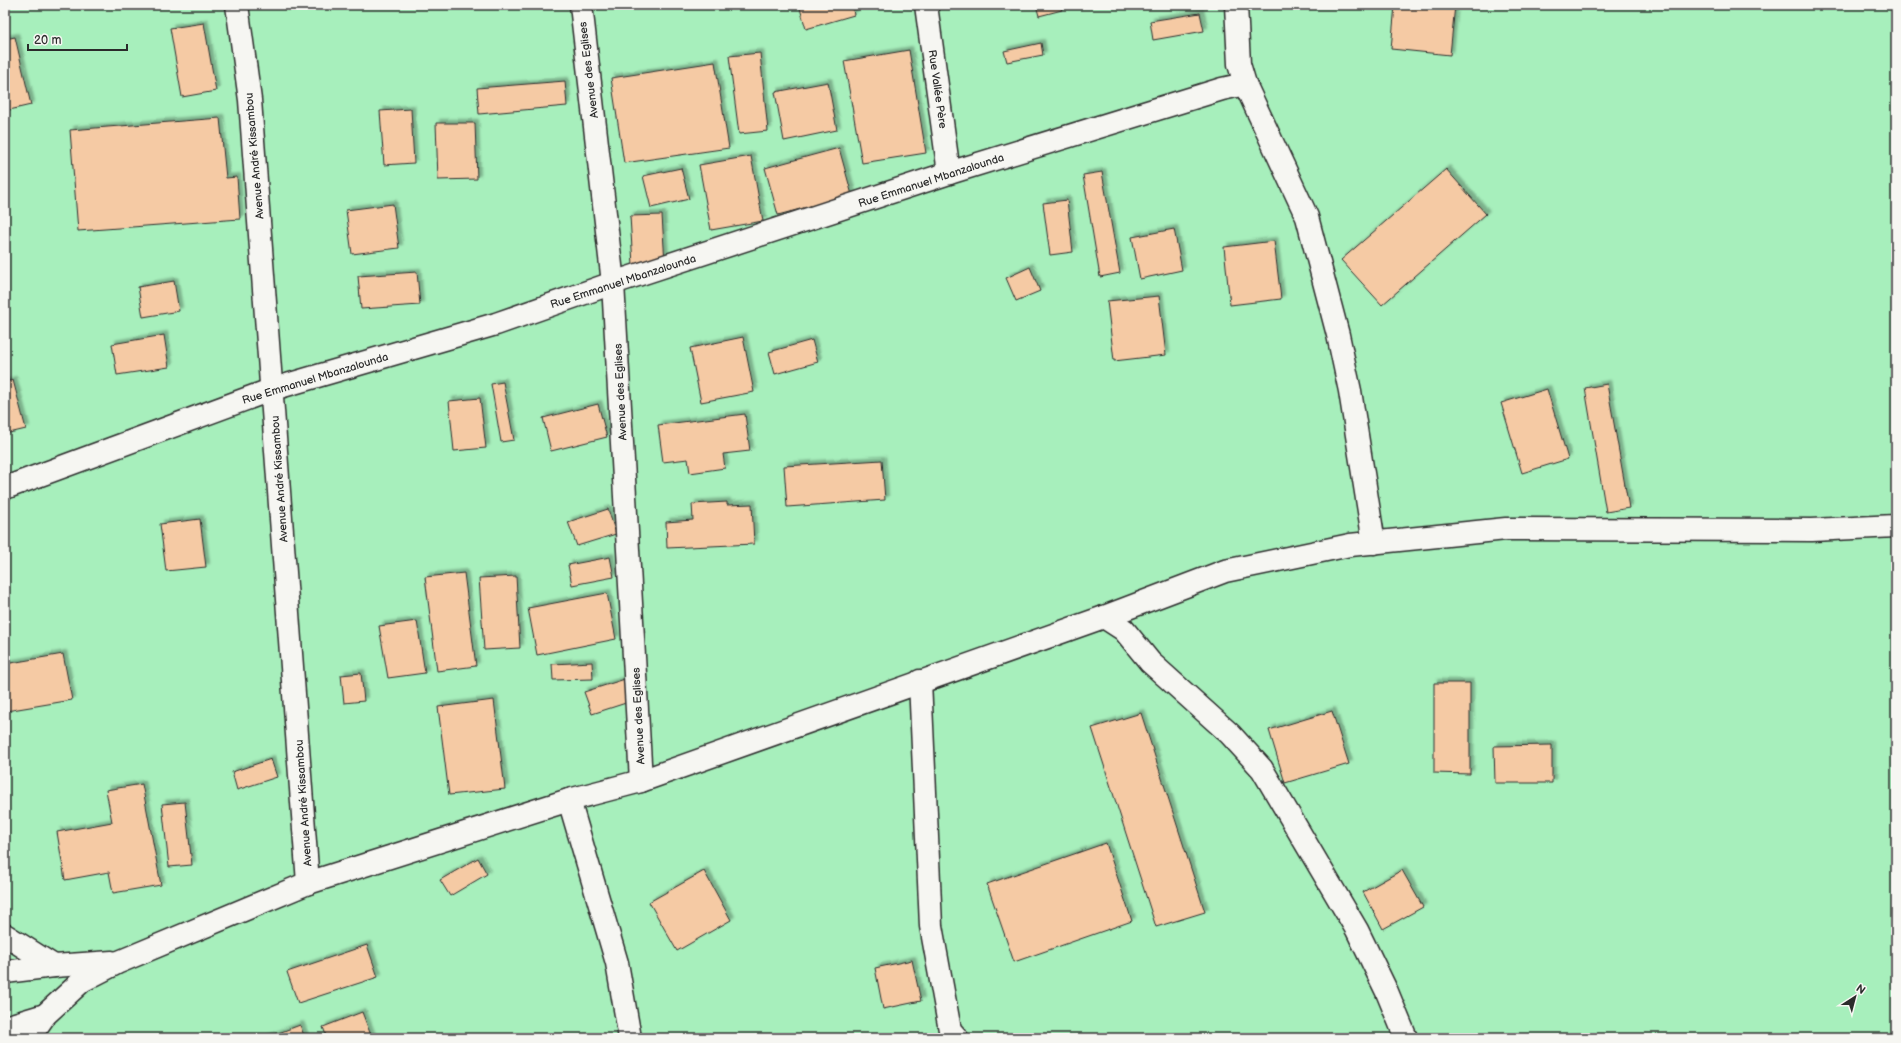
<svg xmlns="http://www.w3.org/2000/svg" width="1901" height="1043" viewBox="0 0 1901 1043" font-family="'Balsamiq Sans',sans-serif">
<defs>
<filter id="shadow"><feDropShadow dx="3.5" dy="-3.5" stdDeviation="1" flood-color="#0004"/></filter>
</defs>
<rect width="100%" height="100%" fill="#f6e9db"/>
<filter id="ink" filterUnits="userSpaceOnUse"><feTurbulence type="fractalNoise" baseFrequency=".025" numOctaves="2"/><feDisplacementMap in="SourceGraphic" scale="8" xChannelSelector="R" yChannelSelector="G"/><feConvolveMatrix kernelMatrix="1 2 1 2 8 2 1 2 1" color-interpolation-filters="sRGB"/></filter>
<g filter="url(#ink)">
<rect fill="#a7efbc" stroke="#698d74" x="5" y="5" width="1891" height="1033"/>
<g fill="#f5caa4" stroke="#2b2b2b" filter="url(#shadow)">
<path d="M799 5H852L854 15 806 29Z"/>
<path d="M1036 5H1060L1062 10 1039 16Z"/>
<path d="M1395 5H1455L1450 55 1391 49Z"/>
<path d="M1200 13 1204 31 1153 40 1150 21Z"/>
<path d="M204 23 216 91 182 97 170 28Z"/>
<path d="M15 37 31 105 5 111V39Z"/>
<path d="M1041 43 1043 55 1007 62 1004 51Z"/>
<path d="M909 50 926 153 862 163 844 61Z"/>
<path d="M760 53 768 131 739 134 729 56Z"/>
<path d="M715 62 729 148 624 163 611 78Z"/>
<path d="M565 81 567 106 479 114 477 88Z"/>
<path d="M828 82 837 130 784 141 775 92Z"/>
<path d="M411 109 414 163 384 165 380 111Z"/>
<path d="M220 118 226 178 237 177 240 219 78 231 70 130Z"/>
<path d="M436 123H475L477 179 438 180Z"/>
<path d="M839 148 852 195 778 215 765 168Z"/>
<path d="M751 156 763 221 711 230 699 165Z"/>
<path d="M681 168 689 199 651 208 643 176Z"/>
<path d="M1446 169 1486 214 1382 305 1341 260Z"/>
<path d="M1102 172 1120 273 1100 277 1083 175Z"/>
<path d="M1067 200 1073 252 1050 255 1043 203Z"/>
<path d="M393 204 399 248 352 254 346 210Z"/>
<path d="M662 215 665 263 633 265 630 216Z"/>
<path d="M1174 229 1182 270 1140 279 1132 237Z"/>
<path d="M1274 241 1281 299 1230 305 1224 247Z"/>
<path d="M1030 267 1040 291 1016 301 1006 278Z"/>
<path d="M417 272 420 305 361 309 358 276Z"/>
<path d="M174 281 179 311 143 317 138 287Z"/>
<path d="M1159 296 1166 355 1114 361 1107 301Z"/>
<path d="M164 335 169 367 117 375 112 344Z"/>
<path d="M743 337 754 392 701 402 690 348Z"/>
<path d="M812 340 818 362 775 374 769 352Z"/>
<path d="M13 380 26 429 5 434V382Z"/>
<path d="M503 382 514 440 501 442 491 384Z"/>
<path d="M1607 384 1629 508 1606 512 1585 388Z"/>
<path d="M1547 389 1568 459 1522 473 1501 403Z"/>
<path d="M480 398 486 448 454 451 449 401Z"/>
<path d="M598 404 607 437 551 451 543 418Z"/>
<path d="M745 414 750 451 723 454 725 468 690 473 688 459 663 462 658 425Z"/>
<path d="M882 460 885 500 787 507 784 466Z"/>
<path d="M727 502V505L752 504 754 544 667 548 666 522 693 520 692 504Z"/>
<path d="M608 509 616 534 577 546 568 522Z"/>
<path d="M200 519 206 567 166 571 160 524Z"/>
<path d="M610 557 614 577 572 585 568 565Z"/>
<path d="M464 573 476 666 437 671 425 577Z"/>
<path d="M516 576 520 648 484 650 479 578Z"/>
<path d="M607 593 616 639 537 655 528 608Z"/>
<path d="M417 621 425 673 388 678 379 626Z"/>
<path d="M63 654 72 700 6 711 5 664Z"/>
<path d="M592 662 593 679 553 680 552 664Z"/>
<path d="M361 673 364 701 344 703 341 675Z"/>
<path d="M625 679 632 701 592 714 584 692Z"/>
<path d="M1434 683H1470V774L1434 773Z"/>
<path d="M494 700 505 789 449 795 438 707Z"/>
<path d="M1332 711 1349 764 1285 783 1269 730Z"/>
<path d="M1141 713 1205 912 1156 927 1092 728Z"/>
<path d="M1552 745V783H1495L1494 746Z"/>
<path d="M271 759 277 777 237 790 232 772Z"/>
<path d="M142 784 161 885 113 893 109 872 65 880 57 832 112 822 106 790Z"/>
<path d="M185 802 192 865 169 867 162 804Z"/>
<path d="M1106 843 1132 921 1014 962 987 884Z"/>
<path d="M478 858 487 874 450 896 440 880Z"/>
<path d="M1402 870 1423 907 1383 929 1363 892Z"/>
<path d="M704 871 731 920 677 951 649 902Z"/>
<path d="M367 945 378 977 298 1003 287 972Z"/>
<path d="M912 960 921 1001 883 1009 875 968Z"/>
<path d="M362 1012 372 1038H327L323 1027Z"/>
<path d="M300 1025 305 1038H265Z"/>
</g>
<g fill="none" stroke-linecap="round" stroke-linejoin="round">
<g stroke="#2b2b2b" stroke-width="25">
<g id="street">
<path d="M237 5 250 100 308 883"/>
<path d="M581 5 613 283 641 781"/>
<path d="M926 5 949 173"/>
<path d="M1236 5 1239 64 1245 84 1307 217 1338 335 1350 391 1374 543"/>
<path d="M5 488 273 389 496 324 613 283 949 173 1222 89 1245 84"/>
<path d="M1104 617 1124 630 1150 662 1230 734 1262 769 1357 930 1387 992 1406 1038"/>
<path d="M920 681 931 926 950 1030 957 1038"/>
<path d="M569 800 617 963 630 1038"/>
<path d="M5 972 54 966 112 962"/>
<path d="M5 1027 45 1015 82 981 119 962 308 883 569 800 641 781 1104 617 1225 571 1350 545 1506 529 1812 530 1896 526"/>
</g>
</g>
<g stroke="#2b2b2b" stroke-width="25">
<g id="highway">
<path d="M5 935 54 966"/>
<path d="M29 1038 45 1015"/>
</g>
</g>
<use href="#street" stroke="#f6f6f2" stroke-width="22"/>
<use href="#highway" stroke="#f6f6f2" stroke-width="22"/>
</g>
</g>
<g text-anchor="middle" stroke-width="3" stroke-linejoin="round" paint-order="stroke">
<g font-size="11" fill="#2b2b2b" stroke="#f6f6f2">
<text transform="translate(588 70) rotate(-97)" y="4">Avenue des Eglises</text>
<text transform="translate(938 89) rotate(82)" y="4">Rue Vallée Père</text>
<text transform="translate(254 156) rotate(-95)" y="4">Avenue André Kissambou</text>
<text transform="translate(931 180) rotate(-18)" y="4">Rue Emmanuel Mbanzalounda</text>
<text transform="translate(623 281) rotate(-18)" y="4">Rue Emmanuel Mbanzalounda</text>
<text transform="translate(315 378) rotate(-17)" y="4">Rue Emmanuel Mbanzalounda</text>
<text transform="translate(620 392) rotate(-93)" y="4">Avenue des Eglises</text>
<text transform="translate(279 479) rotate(-94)" y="4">Avenue André Kissambou</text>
<text transform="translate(638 716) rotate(-93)" y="4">Avenue des Eglises</text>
<text transform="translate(303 803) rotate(-94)" y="4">Avenue André Kissambou</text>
</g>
</g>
<rect width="1901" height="1043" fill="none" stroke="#f6f6f2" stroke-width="20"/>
<rect x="10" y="10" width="1881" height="1023" fill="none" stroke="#2b2b2b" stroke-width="1.5" filter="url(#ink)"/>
<g transform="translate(1855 997) rotate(36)" stroke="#f6f6f2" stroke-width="3" paint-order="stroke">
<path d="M0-3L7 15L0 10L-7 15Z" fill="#2b2b2b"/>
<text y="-6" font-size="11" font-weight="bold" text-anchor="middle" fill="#2b2b2b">N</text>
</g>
<path d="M28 44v6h99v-6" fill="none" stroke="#2b2b2b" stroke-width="2"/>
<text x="34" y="44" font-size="12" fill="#2b2b2b" stroke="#f6f6f2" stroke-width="3" paint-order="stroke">20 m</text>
</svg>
